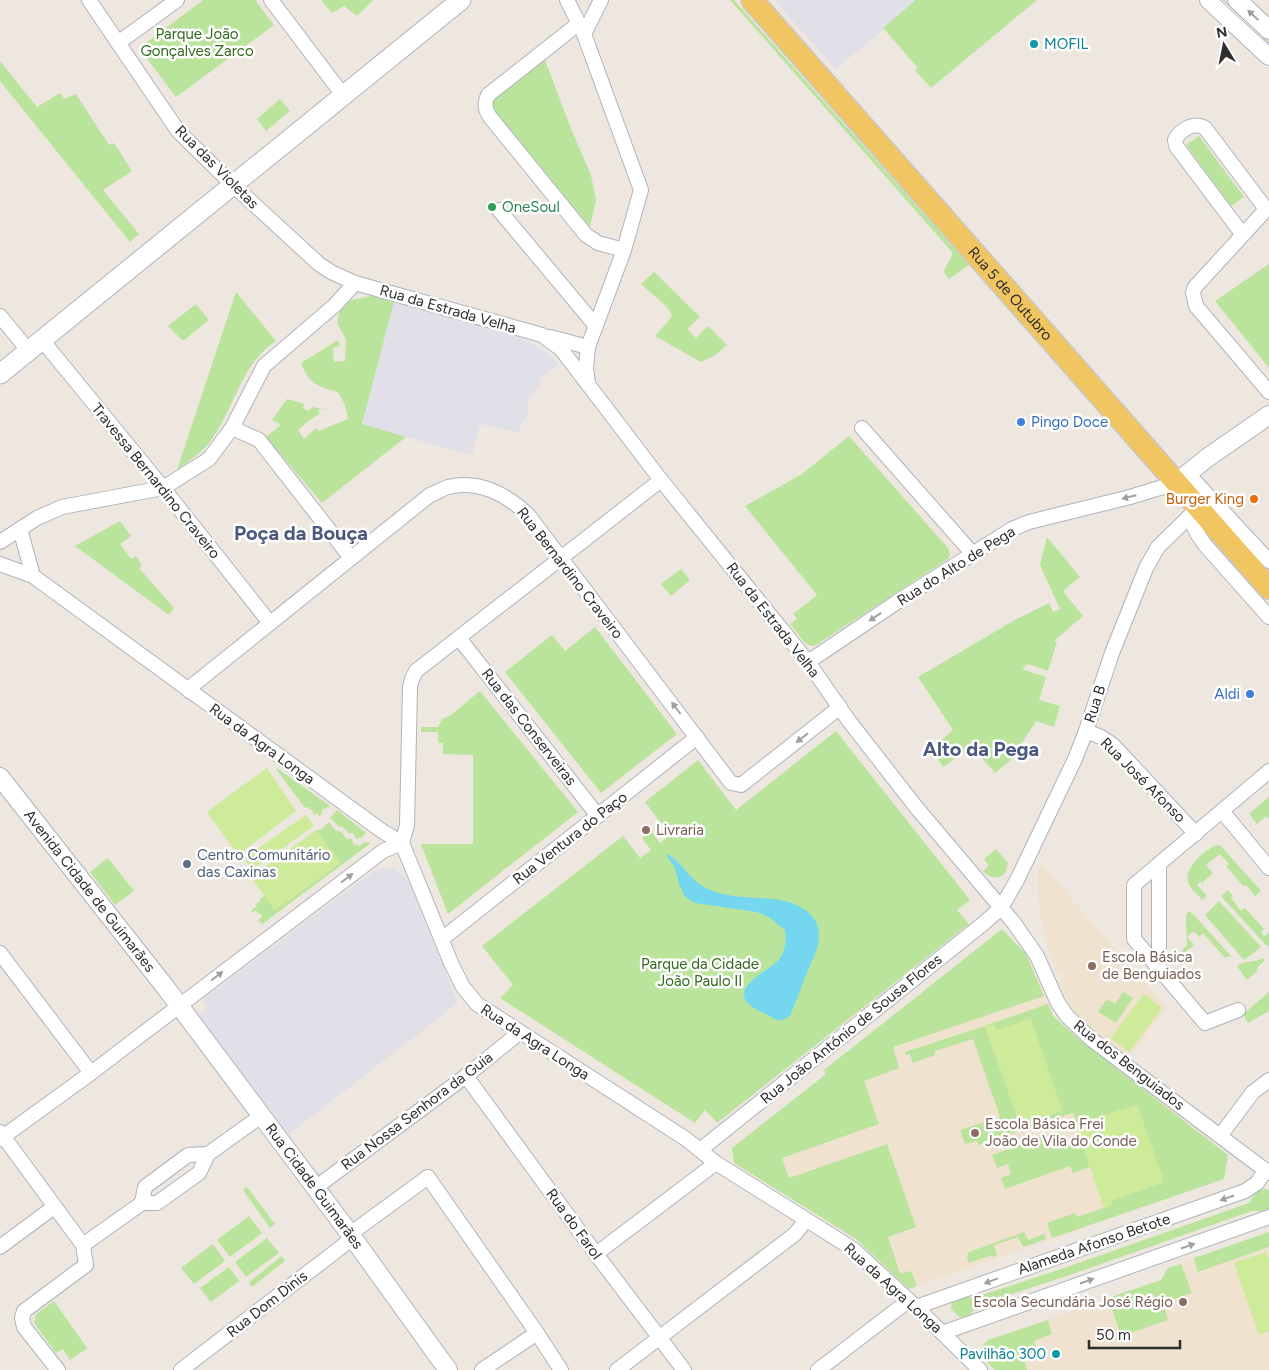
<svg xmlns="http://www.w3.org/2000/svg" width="1269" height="1370" viewBox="0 0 1269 1370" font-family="Figtree,sans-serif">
<rect width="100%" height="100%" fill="#eee7df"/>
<g fill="#e1dfe7">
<path d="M774 0H919L836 69Z"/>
<path d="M394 302 523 338 550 355 558 364 538 380 541 386 529 397 526 410 529 412 526 420 523 419 519 433 480 424 472 455 362 425Z"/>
<path d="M393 868 397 870 408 881 458 1003 289 1134 200 1018 199 1014 207 1008 204 1003 203 999 363 879 378 869Z"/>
</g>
<g fill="#efe2cf">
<path d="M1040 863 1167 1008 1128 1058 1085 1022 1072 1007 1063 991 1060 983 1063 978 1060 973H1056L1043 927 1038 897V876Z"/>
<path d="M1026 954 1053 1016 1080 1040 1228 1155 1224 1179 909 1289 856 1239 734 1163 732 1148 826 1074 824 1070Z"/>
<path d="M1269 1232V1370H995L982 1357 981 1348 988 1340 1161 1280 1168 1268Z"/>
</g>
<g fill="#bae49c">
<path d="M203 0H255L274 25 176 97 139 48Z"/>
<path d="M321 0H373L357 16 344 6 332 13Z"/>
<path d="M730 0H734L969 265 949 279 944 272C946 264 952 260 952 252Z"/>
<path d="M916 0H1037L931 88 915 70 918 68 883 28Z"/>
<path d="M545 60 572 131 591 175 596 200 590 227 494 113 493 105 494 97Z"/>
<path d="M0 61 37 107 60 93 64 99 76 94 109 145 114 143 132 171 103 190 139 234 130 242 0 81Z"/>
<path d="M280 99 290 111 266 131 257 119Z"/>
<path d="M1199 136 1244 197 1231 206 1186 145Z"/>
<path d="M1269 264V368L1215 301Z"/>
<path d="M654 272 700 317 687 329 696 338 708 326 727 345 714 356 701 362 655 336 670 319 672 315 667 307 641 284Z"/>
<path d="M236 292 276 341C240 364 235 410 209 443 201 453 188 462 177 470Z"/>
<path d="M373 295 394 302 362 424 406 437 322 503 266 437 281 425 272 420 287 399 305 404 302 408 309 411 312 407 331 410 320 409 318 412 321 413 311 419 298 430 304 439 316 428 319 431 348 419 345 405 338 392C318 387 308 383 301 363L338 340 340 346 333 348 334 362 345 361 346 339 337 323 341 305C350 297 362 300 373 295Z"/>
<path d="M196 304 209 320 183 341 168 326Z"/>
<path d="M849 436 948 548 950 554 948 559 816 645 811 646 805 643 790 624 797 619 793 614 817 595 745 506 802 474Z"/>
<path d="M120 521 131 536 120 544 131 559 136 556 142 565 139 568 174 608 169 615 75 546Z"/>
<path d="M1047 537 1080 577 1063 591 1083 616 1054 641 1057 642 1048 671 1028 664 1022 669 1046 677 1039 700 1060 706 1054 727 1036 721 1010 761 995 773 972 747 943 767 931 749 953 730 918 677 1013 621 1049 603 1053 612 1060 609 1040 565Z"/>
<path d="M681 569 690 580 671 596 661 584Z"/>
<path d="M595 627 677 734 601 793 505 672 552 635 565 651Z"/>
<path d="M480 691 578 812 448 914 421 844H473V755L443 754V743H438V732H421V727H438L442 719 451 715Z"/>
<path d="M836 731 970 900 957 910 969 924 717 1123 705 1110 695 1123 500 998 513 985 482 946 623 836 640 858 651 850 642 838 651 831 660 843 670 835 645 802 698 760 736 810Z"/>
<path d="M277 768 330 806 322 810V814L319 816 317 813 314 815 312 809 310 810 308 807 305 808 276 769Z"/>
<path d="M1269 797V819L1266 816 1257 824 1250 815V813Z"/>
<path d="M337 810 364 831 366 833 361 839 360 837 357 839 352 832 350 834 341 826 339 827 330 818Z"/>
<path d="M329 822 336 831 338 830 340 833 342 831 344 836 348 840 351 838 355 846 357 844 359 846 365 842 371 843 262 924 258 920 262 917 260 913 258 914 256 910 252 913 251 911 257 906 256 904 260 901V899L265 895 275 910 340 863 316 830H321Z"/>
<path d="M1218 845 1221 846 1261 891 1255 896 1246 885 1243 886 1226 866 1229 864 1220 854 1206 865 1213 873 1202 883 1201 881 1197 885 1207 896 1202 900C1198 894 1189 888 1188 881 1184 868 1207 847 1218 845Z"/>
<path d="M996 849 1008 863C1007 866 1007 869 1006 871 1001 881 989 878 983 871L989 866 984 859Z"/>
<path d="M108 858 134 891 115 905 90 872Z"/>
<path d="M1228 890 1233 896 1231 898 1241 911 1245 908 1264 929 1261 932 1264 936 1269 933V945L1267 946 1221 896Z"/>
<path d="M1219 901 1261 947 1244 960 1205 915Z"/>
<path d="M1188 911 1192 913 1231 956 1229 957 1228 956 1225 958 1203 933 1199 937 1194 931 1187 937 1194 945 1183 954 1181 952 1187 945 1186 915Z"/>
<path d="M1002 929 1026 954 1044 996 893 1047 899 1068 864 1081 879 1124 782 1158 789 1178 887 1144 916 1227 888 1237 900 1274 911 1271 917 1286 909 1289 856 1239 734 1163 732 1148 826 1074 824 1070Z"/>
<path d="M1262 958 1265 960 1257 968 1258 970 1247 980 1237 966C1245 959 1255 964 1262 958Z"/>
<path d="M1123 992 1133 998 1116 1023 1098 1012 1107 999 1115 1004Z"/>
<path d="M1269 992V1011L1248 1023 1243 1014Z"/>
<path d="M1048 1004 1053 1016 1080 1040 1228 1155 1224 1179 1052 1238 1047 1223 1075 1213 1077 1217 1112 1205V1200L1164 1182 1137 1105 1077 1124 1073 1113 1029 1127 1028 1123 1062 1110 1030 1019 996 1031 993 1023Z"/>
<path d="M985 1026 1022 1130 979 1145 977 1141 965 1144 960 1130 1000 1117 973 1039 935 1051V1055L913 1063 910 1054 906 1055 905 1052Z"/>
<path d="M1060 1131 1064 1142 1080 1137 1090 1167 1073 1173 1070 1166 1005 1189 1001 1178 1011 1174 1008 1164 997 1168 992 1155Z"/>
<path d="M247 1187 275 1224 270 1228 243 1190Z"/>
<path d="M1264 1189 1269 1190V1212C1262 1213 1258 1210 1252 1211L1067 1276 979 1305C972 1311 970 1319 959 1317L951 1309 952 1301 965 1295 972 1298 976 1297 1064 1268 1249 1203 1256 1192Z"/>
<path d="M249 1216 262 1233 230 1257 217 1240Z"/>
<path d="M1024 1232 1028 1240 1044 1234 1046 1239 1023 1247 1018 1237 994 1245 997 1255 993 1257 992 1255 969 1263 967 1257 969 1252Z"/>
<path d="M1269 1232V1247L1198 1272 1194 1258Z"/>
<path d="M267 1238 279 1253 246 1277 235 1262Z"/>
<path d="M213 1244 225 1261 194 1284 181 1268Z"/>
<path d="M282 1256 285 1261 252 1287 249 1282Z"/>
<path d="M1181 1264 1192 1293 1163 1303 1168 1320 1121 1336 1108 1298 1161 1280 1168 1268Z"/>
<path d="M229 1267 239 1281 211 1302 200 1288Z"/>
<path d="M54 1301 87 1348 70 1360 63 1349 56 1353 34 1323 36 1314Z"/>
<path d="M1048 1320 1052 1334 1034 1341 1037 1351 1023 1356 1027 1370H995L982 1357 981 1348 988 1340Z"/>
</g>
<g fill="#cdeb98">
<path d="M267 768 296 811 238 855 207 812Z"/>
<path d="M306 815 314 826 252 870 244 858Z"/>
<path d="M316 830 340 863 275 910 255 883 252 876Z"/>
<path d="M1144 994 1162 1008 1129 1052 1111 1038Z"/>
<path d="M1031 1019 1062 1110 1028 1122 1029 1127 1022 1130 985 1026 993 1022 996 1030Z"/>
<path d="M1137 1105 1164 1182 1112 1200 1113 1205 1104 1208 1075 1124Z"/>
<path d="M1266 1252 1269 1260V1331L1259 1335 1234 1263Z"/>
</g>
<path fill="#74d6ef" d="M665 853C683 861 689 881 708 889 727 898 751 897 772 899 798 901 825 915 818 945 816 954 811 962 808 970 802 986 796 1001 790 1016 782 1022 778 1021 769 1016 762 1012 751 1008 746 1001 735 984 771 970 779 959 786 951 786 939 785 930L770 918 757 912 695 903 685 897 679 884 675 868Z"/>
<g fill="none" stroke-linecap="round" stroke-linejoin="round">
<g stroke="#afb3bd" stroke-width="16">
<g id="minor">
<path d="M89 0 178 131 233 185 319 264 331 272 355 283 542 335 561 349 661 480 808 662 849 721 916 807 1014 923 1037 956 1058 1003 1067 1016 1091 1039 1269 1173"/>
<path d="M271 0 343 95"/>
<path d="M567 0 584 34 641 190 624 250 588 347 586 368 588 383"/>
<path d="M578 24 488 95C484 104 485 109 490 117L586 235 598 243 624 250"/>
<path d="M584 34 601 0"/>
<path d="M118 43 177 0"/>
<path d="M499 210 596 326"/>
<path d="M1243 235 1176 146 1175 140C1180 130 1194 121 1205 128L1263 205 1264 210 1262 214 1195 287 1193 293 1196 306 1269 392"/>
<path d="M0 316 28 350"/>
<path d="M550 337 588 347"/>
<path d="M42 340 163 488 270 623"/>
<path d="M232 428 259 440 351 558"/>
<path d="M862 428 972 553"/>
<path d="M1188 474 1269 561"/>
<path d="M1189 517 1198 535 1205 545 1269 617"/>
<path d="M20 529 33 576"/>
<path d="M0 542 37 518 62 507 163 488 209 459 232 428 264 366 335 305 355 283"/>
<path d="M0 564 33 576 382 831 402 843 451 963 463 987 477 1004 686 1139 716 1163 853 1249 916 1307 980 1370"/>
<path d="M459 638 598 816"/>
<path d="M808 662 897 602 1012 529 1029 522 1130 497 1176 483"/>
<path d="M189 691 193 685 430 495C436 493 442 489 448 487 479 479 508 495 529 516L731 783 741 785 745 782 840 707"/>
<path d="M1086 731 1101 737 1113 745 1196 834"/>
<path d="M1222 811 1269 868"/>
<path d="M402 843 407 825 410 687 412 679 416 671 661 480"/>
<path d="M1159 864V969"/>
<path d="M442 939 697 737"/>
<path d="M0 953 91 1073"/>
<path d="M1238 1010 1205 1023 1134 939V885L1269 771"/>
<path d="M466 1076 596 1254 684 1370"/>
<path d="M0 1132 83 1245 86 1265 24 1311 22 1318 24 1327 58 1370"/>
<path d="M1220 1136 1253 1092 1269 1080"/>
<path d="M0 1139 91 1073 383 851 402 843"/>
<path d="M700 1150 984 923 1001 908 1017 880 1075 759 1086 731 1112 653 1146 568 1158 547 1198 508"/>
<path d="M315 1188 466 1076 519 1033"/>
<path d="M142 1203 145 1187 188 1155 208 1154"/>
<path d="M350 1234 428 1177 537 1333 561 1370"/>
<path d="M83 1245 142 1203H157L199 1173 208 1154 261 1116"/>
<path d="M0 1247 54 1207"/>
<path d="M596 1254 716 1163"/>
<path d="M916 1307 1245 1191 1257 1183 1265 1171"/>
<path d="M942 1333 1269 1217"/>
<path d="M181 1370 353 1238"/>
<path d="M482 1370 537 1333"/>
<path d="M617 1370 795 1234 806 1220"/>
<path d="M818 1370 908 1301"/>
</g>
</g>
<g stroke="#afb3bd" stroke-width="20">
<g id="tertiary">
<path d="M1209 0 1269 56"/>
<path d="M1237 0 1269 30"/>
<path d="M1176 483 1207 458 1269 415"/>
<path id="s1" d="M0 777 166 988 350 1234 448 1370"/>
</g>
</g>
<g stroke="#afb3bd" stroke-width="21">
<path id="secondary" d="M0 374 461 0"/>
</g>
<g stroke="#c8c8c8" stroke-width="24">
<g id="primary">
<path id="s2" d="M752 0 1269 588"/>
</g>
</g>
<use href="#minor" stroke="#fff" stroke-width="14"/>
<use href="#tertiary" stroke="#fff" stroke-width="18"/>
<use href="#secondary" stroke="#fff" stroke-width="19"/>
<use href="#primary" stroke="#f0c562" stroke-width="21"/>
<path stroke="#a2a6b7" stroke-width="1" d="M1220 0 1269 45"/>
</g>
<defs><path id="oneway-solid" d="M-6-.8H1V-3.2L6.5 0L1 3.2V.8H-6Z" transform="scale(1.25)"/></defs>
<g fill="#a0a0a0">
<use href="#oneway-solid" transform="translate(1253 15) rotate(-137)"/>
<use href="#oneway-solid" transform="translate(1129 497) rotate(166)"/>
<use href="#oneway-solid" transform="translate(875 617) rotate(146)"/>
<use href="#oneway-solid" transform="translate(676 708) rotate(-127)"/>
<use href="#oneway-solid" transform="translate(802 738) rotate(142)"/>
<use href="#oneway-solid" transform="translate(347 878) rotate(-37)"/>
<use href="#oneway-solid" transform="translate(217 976) rotate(-37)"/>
<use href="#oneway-solid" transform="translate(1227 1198) rotate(161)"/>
<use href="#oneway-solid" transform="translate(1188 1246) rotate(-19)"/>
<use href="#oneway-solid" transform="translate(991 1281) rotate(160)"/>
<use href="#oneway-solid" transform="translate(1087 1281) rotate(-19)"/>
</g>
<g fill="#0f9aa8" stroke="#fff" stroke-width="2">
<circle cx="1034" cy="44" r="5"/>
<circle cx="1056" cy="1354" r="5"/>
</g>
<circle fill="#2e9e5b" stroke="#fff" stroke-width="2" cx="492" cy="207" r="5"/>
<g fill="#3f7fe0" stroke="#fff" stroke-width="2">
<circle cx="1021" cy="422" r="5"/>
<circle cx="1250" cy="694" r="5"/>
</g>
<circle fill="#e8710a" stroke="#fff" stroke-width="2" cx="1254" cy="499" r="5"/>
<g fill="#8d6e63" stroke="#fff" stroke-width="2">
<circle cx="646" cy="830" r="5"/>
<circle cx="1092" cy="966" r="5"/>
<circle cx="975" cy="1133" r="5"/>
<circle cx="1183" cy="1302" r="5"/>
</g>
<circle fill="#5c6f8a" stroke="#fff" stroke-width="2" cx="187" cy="864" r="5"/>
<g text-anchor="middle" stroke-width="5" stroke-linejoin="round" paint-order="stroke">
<g font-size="15" fill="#316b1b" stroke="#fff">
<text x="197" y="39">Parque João<tspan x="197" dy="17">Gonçalves Zarco</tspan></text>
<text x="700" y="969">Parque da Cidade<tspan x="700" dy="17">João Paulo II</tspan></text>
</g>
<g font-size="15" fill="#0d838f" stroke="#fff" text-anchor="start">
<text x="1044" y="49">MOFIL</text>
<text x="1046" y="1359" text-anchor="end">Pavilhão 300</text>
</g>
<g font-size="15" fill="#2d2d2d" stroke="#fff">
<text transform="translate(217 167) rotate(45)" y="5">Rua das Violetas</text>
<text dy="5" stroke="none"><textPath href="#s2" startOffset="391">Rua 5 de Outubro</textPath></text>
<text transform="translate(448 309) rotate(16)" y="5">Rua da Estrada Velha</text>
<text transform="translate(156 481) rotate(51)" y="5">Travessa Bernardino Craveiro</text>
<text transform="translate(956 566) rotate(-32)" y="5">Rua do Alto de Pega</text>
<text transform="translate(570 573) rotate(52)" y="5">Rua Bernardino Craveiro</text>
<text transform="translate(773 620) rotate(52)" y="5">Rua da Estrada Velha</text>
<text transform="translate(1095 704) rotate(-72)" y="5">Rua B</text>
<text transform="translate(529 727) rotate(52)" y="5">Rua das Conserveiras</text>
<text transform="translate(262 744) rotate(36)" y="5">Rua da Agra Longa</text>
<text transform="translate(1143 780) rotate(45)" y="5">Rua José Afonso</text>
<text transform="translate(570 838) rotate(-38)" y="5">Rua Ventura do Paço</text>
<text dy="5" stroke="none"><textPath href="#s1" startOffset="145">Avenida Cidade de Guimarães</textPath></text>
<text transform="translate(851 1029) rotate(-39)" y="5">Rua João António de Sousa Flores</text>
<text transform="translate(535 1042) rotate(33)" y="5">Rua da Agra Longa</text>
<text transform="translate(1129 1065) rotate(38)" y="5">Rua dos Benguiados</text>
<text transform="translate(417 1111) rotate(-37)" y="5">Rua Nossa Senhora da Guia</text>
<text dy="5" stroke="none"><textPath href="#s1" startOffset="516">Rua Cidade Guimarães</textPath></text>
<text transform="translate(574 1224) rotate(54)" y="5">Rua do Farol</text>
<text transform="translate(1094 1244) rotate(-19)" y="5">Alameda Afonso Betote</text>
<text transform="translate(893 1288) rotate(42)" y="5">Rua da Agra Longa</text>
<text transform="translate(267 1304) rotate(-38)" y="5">Rua Dom Dinis</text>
</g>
<g font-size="15" fill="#27864d" stroke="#fff" text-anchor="start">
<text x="502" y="212">OneSoul</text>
</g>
<g font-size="15" fill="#366cbe" stroke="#fff" text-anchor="start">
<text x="1031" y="427">Pingo Doce</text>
<text x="1240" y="699" text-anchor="end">Aldi</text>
</g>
<g font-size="15" fill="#c56008" stroke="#fff" text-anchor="end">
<text x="1244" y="504">Burger King</text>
</g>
<g font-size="15" fill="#785e54" stroke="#fff" text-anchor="start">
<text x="656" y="835">Livraria</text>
<text x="1102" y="962">Escola Básica<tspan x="1102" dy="17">de Benguiados</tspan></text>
<text x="985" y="1129">Escola Básica Frei<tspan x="985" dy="17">João de Vila do Conde</tspan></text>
<text x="1173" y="1307" text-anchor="end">Escola Secundária José Régio</text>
</g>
<g font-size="15" fill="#4e5e75" stroke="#fff" text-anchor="start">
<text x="197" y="860">Centro Comunitário<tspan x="197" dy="17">das Caxinas</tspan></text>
</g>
<g font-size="20" font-weight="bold" fill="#4c597e" stroke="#fff">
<text x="301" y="540">Poça da Bouça</text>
<text x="981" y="756">Alto da Pega</text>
</g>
</g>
<g transform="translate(1224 45) rotate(350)" stroke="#ffffff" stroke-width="4" paint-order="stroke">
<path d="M0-4L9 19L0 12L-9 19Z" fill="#2d2d2d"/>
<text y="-8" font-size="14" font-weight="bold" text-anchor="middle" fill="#2d2d2d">N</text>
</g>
<path d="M1089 1340v8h91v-8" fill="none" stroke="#2d2d2d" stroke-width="2.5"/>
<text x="1096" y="1340" font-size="15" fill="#2d2d2d" stroke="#ffffff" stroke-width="4" paint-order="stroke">50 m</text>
</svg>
